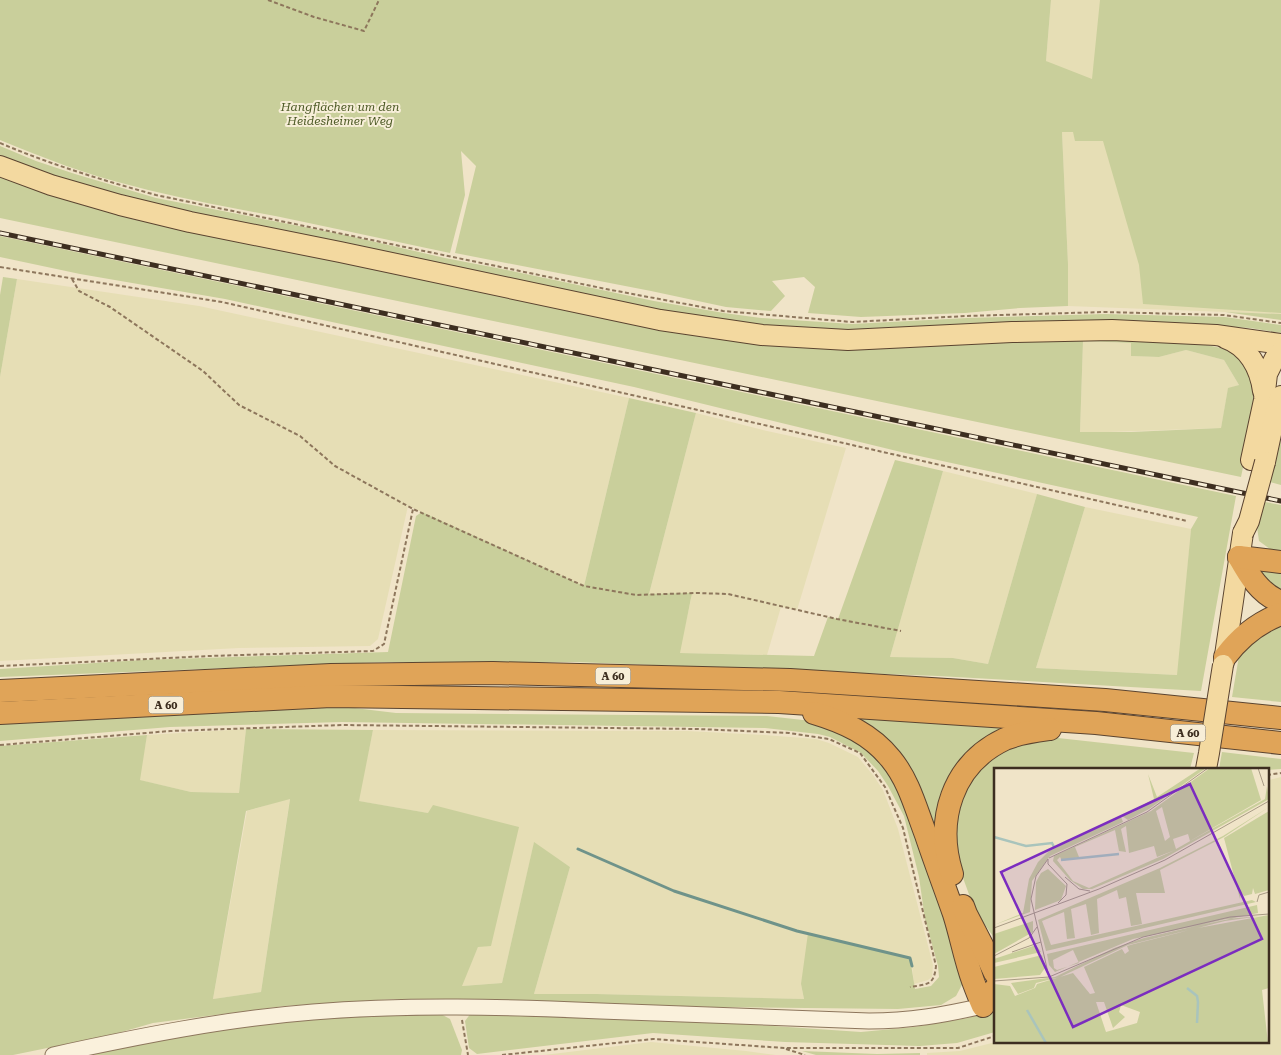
<svg xmlns="http://www.w3.org/2000/svg" width="1281" height="1055" viewBox="0 0 1281 1055" font-family="'Roboto Serif',serif">
<rect width="100%" height="100%" fill="#f0e4c8"/>
<g fill="#e6deb5">
<path d="M1051 0H1281V314L1068 306V264L1062 132 1150 133 1046 61Z"/>
<path d="M17 279 199 306 629 398 584 586 408 506 378 639 370 646 239 648 0 661V377Z"/>
<path d="M1083 341 1131 343V356L1159 357 1186 350 1224 360 1239 385 1228 389 1221 428 1080 433Z"/>
<path d="M696 413 767 431 846 448 797 610 781 607 767 655 679 653 691 599 649 594Z"/>
<path d="M943 471 1037 494 988 664 953 658 890 657Z"/>
<path d="M1085 507 1191 529 1178 675 1036 668Z"/>
<path d="M246 729 239 793 191 792 139 780 147 735Z"/>
<path d="M373 730 687 731 764 735 816 739 829 743 858 757 873 775 883 790 898 829 933 965 932 977 928 980 914 984 912 966 909 958 801 984 804 999 596 994H534L570 867 534 843 502 983 461 986 478 947 428 813 358 801Z"/>
<path d="M1281 777V1055H927V1053L960 1051 1000 1041H1267V781L1269 780Z"/>
<path d="M290 798 261 992 213 999 247 811Z"/>
<path d="M651 1042 746 1051 776 1055H544Z"/>
</g>
<g fill="#c9cf9b" fill-rule="evenodd">
<path d="M0 0H1051L1046 61 1092 79 1100 0H1281V313L1143 304 1139 265 1103 141H1075L1073 132H1062L1068 264V306L1020 308 965 313 861 317 808 313 815 287 804 277 772 281 785 296 771 311 726 307 651 291 455 253 476 166 461 151 465 195 450 253C401 243 353 232 304 222 247 210 189 201 133 186 87 175 44 158 0 140Z"/>
<path d="M0 146 36 161 75 174 156 198 345 235 445 258 507 270 654 301 724 313 761 318 852 324 967 318 1105 314 1225 317 1281 325V333L1250 328 1216 326 884 332 759 329 687 317 340 245 96 191 0 157Z"/>
<path d="M0 174 719 337H1083L1202 344 1221 348 1238 355 1257 388 1249 439 1241 477 0 218ZM1083 341 1131 343V356L1159 357 1186 350 1224 360 1239 385 1228 388 1221 428 1131 432H1080Z"/>
<path d="M0 236 1236 496 1201 691 938 676 575 662H385L0 677V669L142 660 388 652 416 516 422 512 584 586 629 398 696 413 649 594 692 593 680 653 814 656 828 617 838 619 895 460 943 471 890 657 953 658 988 664 1037 494 1085 507 1036 668 1177 675 1191 529 1198 517 901 452 634 387 225 299 80 274 0 257Z"/>
<path d="M3 277 17 279 0 377V295Z"/>
<path d="M1225 312 1281 314V320Z"/>
<path d="M1281 430V485L1270 482Z"/>
<path d="M1265 502 1281 505V554H1277L1259 541 1257 527Z"/>
<path d="M1260 567 1281 569V592L1257 578Z"/>
<path d="M1278 627H1281V702L1232 697 1240 650 1258 635Z"/>
<path d="M346 707 396 713 767 716 821 722 838 727 887 764 917 827 964 981 956 996 941 1005 898 1009 713 1007 458 999H393L284 1006 153 1023 111 1035 13 1055H0V746L147 735 140 780 191 792 239 793 246 729 373 730 359 801 428 813 433 805 519 827 491 946 478 947 462 986 502 983 534 842 570 867 534 994H596L804 999 801 984 808 933 910 958 915 989 931 986 939 977 938 966 925 919 919 877 904 816 888 786 878 771 861 753 830 737 818 734 765 728 342 722 170 727 0 741V724L172 712ZM290 799 261 992 213 999 246 811Z"/>
<path d="M837 714 1022 728 966 762 944 864 906 769Z"/>
<path d="M1049 737 1194 753 1190 769H995V939L975 911 958 864 953 837 963 789 996 753Z"/>
<path d="M1222 752 1281 759V769L1267 770V769H1219Z"/>
<path d="M995 1009V1032L957 1043 920 1046 785 1042 653 1033 477 1054 469 1048 465 1021 471 1013 578 1018 625 1019 713 1022 861 1032 914 1027 968 1018Z"/>
<path d="M437 1012 450 1019 462 1050 461 1055H60L292 1019Z"/>
<path d="M802 1051 877 1054 920 1053V1055H816Z"/>
</g>
<g fill="none" stroke-linecap="round" stroke-linejoin="round">
<path stroke="#6f938a" stroke-width="3" d="M578 849 674 891 797 931 910 958 912 966"/>
<g stroke="#8d765c" stroke-width="17">
<path id="minor" d="M53 1055C139 1036 225 1019 313 1012 409 1004 505 1007 601 1011 691 1015 780 1018 869 1021 910 1021 943 1015 983 1006"/>
</g>
<g stroke="#5b4430" stroke-width="22">
<g id="major">
<path d="M0 166 51 185 120 205 190 222 340 252 660 320 762 335 848 340 1012 332 1112 330 1216 335 1281 344"/>
<path d="M1225 338C1248 346 1260 368 1263 391"/>
<path d="M1251 460 1264 400 1267 374 1275 358 1281 352"/>
<path d="M1265 462 1277 406 1281 396"/>
<path d="M1224 662 1243 533"/>
</g>
</g>
<g stroke="#5b4430" stroke-width="24">
<g id="highway">
<path d="M1239 557C1249 575 1260 594 1281 602"/>
<path d="M1239 557 1281 562"/>
<path d="M1225 657C1240 637 1257 623 1281 614"/>
<path d="M0 691 331 675 493 673 790 680 1105 700 1281 718"/>
<path d="M0 713 331 696 779 702 1096 723 1281 743"/>
<path d="M814 713C844 722 871 734 891 759 909 781 916 809 926 835 935 862 945 888 954 914 961 936 965 959 973 981 976 989 979 997 983 1006L991 995 995 989"/>
<path d="M952 874C935 820 952 764 1005 739 1019 733 1035 731 1050 729"/>
<path d="M963 906 966 914 982 945 995 973"/>
</g>
</g>
<g stroke="#8d765c" stroke-width="2" stroke-dasharray="4 2.5" stroke-linecap="butt">
<path d="M268 0 314 17 364 31 379 0"/>
<path d="M0 143C52 165 102 180 156 195L606 289 723 311 852 322 966 316 1104 312 1224 315 1281 323"/>
<path d="M0 267 222 302 1187 521"/>
<path d="M72 279 79 291 110 307 203 371 239 405 300 436 335 466 413 509 584 586 636 595 696 593 728 594 837 619 901 631"/>
<path d="M0 666 210 656 373 651 384 644 413 509"/>
<path d="M0 745 170 731 342 725 698 729 789 733 829 739 860 753 885 787 903 828 936 966C934 986 927 984 910 987"/>
<path d="M1267 775 1281 773"/>
<path d="M462 1020 468 1055"/>
<path d="M786 1049 805 1055"/>
<path d="M502 1055 653 1039 784 1048H958L995 1036"/>
</g>
<use href="#minor" stroke="#faf1dc" stroke-width="15"/>
<use href="#major" stroke="#f3d9a0" stroke-width="20"/>
<use href="#highway" stroke="#e0a458" stroke-width="22"/>
<g stroke="#3d2e20" stroke-width="5">
<path id="rail" d="M0 233 1281 501"/>
</g>
<use href="#rail" stroke="#f7eed8" stroke-width="3" stroke-dasharray="9" stroke-linecap="butt"/>
<g stroke="#5b4430" stroke-width="22" stroke-linecap="butt">
<g id="major-bridge">
<path d="M1243 533 1249 521 1265 462"/>
<path d="M1206 769 1209 753 1223 665"/>
</g>
</g>
<use href="#major-bridge" stroke="#f3d9a0" stroke-width="20"/>
</g>
<g text-anchor="middle" stroke-width="4" stroke-linejoin="round" paint-order="stroke">
<g fill="#f7eed8" stroke="#756857" stroke-width="1">
<rect x="595.5" y="667.5" width="35" height="17" rx="4"/>
<rect x="148.5" y="696.5" width="35" height="17" rx="4"/>
<rect x="1170.5" y="724.5" width="35" height="17" rx="4"/>
</g>
<g font-size="11" font-weight="bold" fill="#3d2e20">
<text x="613" y="680">A 60</text>
<text x="166" y="709">A 60</text>
<text x="1188" y="737">A 60</text>
</g>
<g font-size="12" font-style="italic" fill="#4d5a26" stroke="#f7eed8">
<text x="340" y="111">Hangflächen um den<tspan x="340" dy="14">Heidesheimer Weg</tspan></text>
</g>
</g>
<g transform="translate(994 768)">
<rect width="275" height="275" fill="#f0e4c8"/>
<path d="M207 0H212L155 41 134 52 128 48 160 31 154 6 163 29ZM216 0H257L267 32 196 73 194 66 179 71 182 81 271 31 273 18 275 31 169 91 98 121H89L76 112 59 93 60 88 157 43ZM168 39 176 69 171 73 162 43ZM132 58 135 85 160 78 163 89 181 82 95 120 79 113 63 92 66 89 68 93 85 89 81 79 121 62 125 83 132 84 127 61ZM275 39 230 69 166 102 171 125H142L148 156 137 158 132 129 125 131 123 122 103 131 105 165 97 167 92 136 77 141 81 170 73 171 70 144 48 153 57 177 258 132 262 134 52 183 44 152 166 100 229 68ZM275 43V122L261 126 259 120 258 126 250 128 247 124 246 131 230 70ZM127 49 129 54 56 88 38 113 36 144 0 157 29 145 35 111 44 94 55 83ZM54 101 72 118 67 132 41 142 42 114 47 105ZM263 137 264 145 139 171 61 204 55 197 53 186ZM79 182 85 195 63 202 60 200 59 192ZM275 147V220L268 222 274 275H0V216L16 218 21 228 41 220 43 216 79 205 96 226 101 225 90 199 128 181 131 186 135 183 133 178 140 176 184 165 185 168 184 165 195 162 134 177 66 209 42 215 40 220 24 226 17 215 61 209 120 180 150 170 232 151 267 148 231 153 204 160ZM102 234H110L119 260 131 249 125 244 127 237 146 244 143 255 112 264ZM39 153V164L0 186V166ZM42 177 47 184 0 195V191ZM48 187 51 200 46 207 0 211V199Z" fill="#c9cf9b" fill-rule="evenodd"/>
<path fill="none" stroke="#a9c4bc" stroke-width="2.5" d="M0 69 32 78 58 75 60 79M67 92 125 86M193 220 203 228 204 234 203 255M33 242 52 275"/>
<path fill="none" stroke="#a89b85" stroke-width="1" d="M264 0 270 18M55 90 153 44 214 0M54 91 42 108 37 131 55 209M54 91V96L73 116 72 127 64 135M71 109 85 121 96 123M263 134 265 127 275 124M0 160 105 121 171 92 275 33M18 184 47 174M0 188 35 170 43 159M0 213 55 209 149 169 236 149 275 146"/>
<path fill="#7b2cbf" fill-opacity="0.15" stroke="#7b2cbf" stroke-width="2.5" d="M196 16 268 171 79 259 7 104Z"/>
<rect width="275" height="275" fill="none" stroke="#3d2e20" stroke-width="2.5"/>
</g>
</svg>
